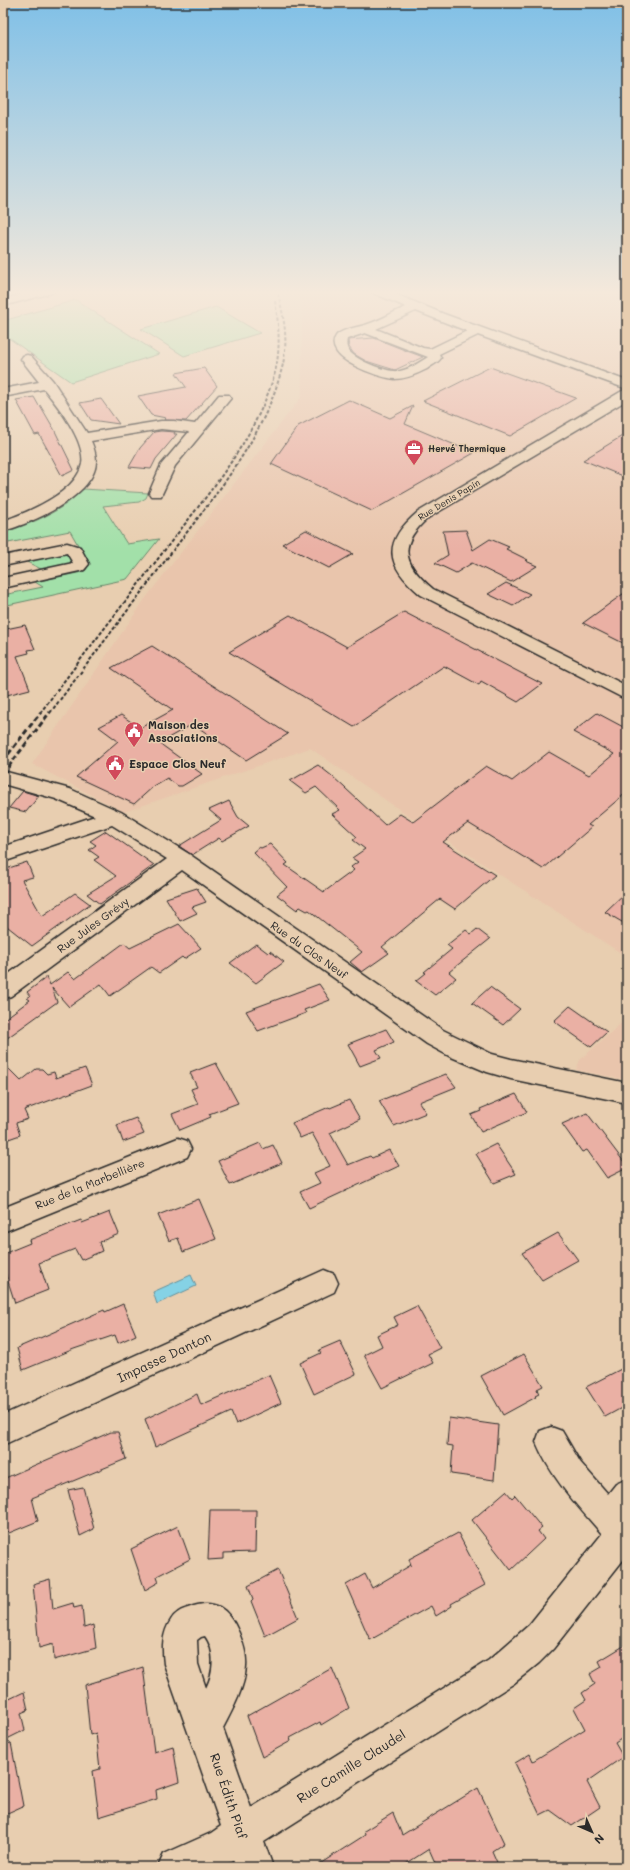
<svg xmlns="http://www.w3.org/2000/svg" width="630" height="1870" viewBox="0 0 630 1870" font-family="Mali,sans-serif">
<rect width="100%" height="100%" fill="#e8ceb0"/>
<filter id="ink" filterUnits="userSpaceOnUse"><feTurbulence type="fractalNoise" baseFrequency=".025" numOctaves="2"/><feDisplacementMap in="SourceGraphic" scale="8" xChannelSelector="R" yChannelSelector="G"/><feConvolveMatrix kernelMatrix="1 2 1 2 8 2 1 2 1" color-interpolation-filters="sRGB"/></filter>
<g filter="url(#ink)">
<g fill="#e9c5ac">
<path d="M293 290H627V957L400 810 310 748 124 812 32 764 145 599 302 396V302Z"/>
<path d="M627 1018V1080L576 1070 580 1060Z"/>
</g>
<g fill="#a2e0a9" stroke="#66866a">
<path d="M76 300 159 354 71 382 3 334V321Z"/>
<path d="M216 307 260 333 184 356 141 329Z"/>
<path d="M83 489 148 493 146 498 139 502 103 506 127 544 159 539 127 579 3 606V595L43 587 35 582 82 572 86 570 89 564 70 531 3 544V533C32 523 62 512 83 489Z"/>
<path d="M62 553 69 556 71 564 47 572 23 560Z"/>
</g>
<path fill="#85d2e5" stroke="#618f9b" d="M191 1275 196 1286 157 1304 153 1292Z"/>
<g fill="#eab0a4" stroke="#2b2b2b">
<path d="M374 338 407 351 423 357 395 370 366 361 354 354 349 347 348 340Z"/>
<path d="M490 367 576 398 510 436 423 401Z"/>
<path d="M204 368 217 386 186 421 164 420 166 418 151 415 138 396 186 387 176 373Z"/>
<path d="M34 397 39 406 40 405 54 429 74 470 62 476 39 434 35 435 16 400Z"/>
<path d="M101 399 119 424 91 420 80 403Z"/>
<path d="M349 400 390 418 413 406 405 424 474 453 372 511 271 464 298 426Z"/>
<path d="M161 431 175 432 174 434H177L156 459 151 469 129 467 140 448 154 432Z"/>
<path d="M627 433V478L583 460Z"/>
<path d="M306 530 353 554 329 568 282 544Z"/>
<path d="M466 530 473 550 490 539 509 547 506 549 528 560 526 561 537 566 511 582 472 563 456 573 435 563 448 555 443 531Z"/>
<path d="M506 583 530 594 513 606 488 594Z"/>
<path d="M627 591V645L583 623Z"/>
<path d="M404 612 542 684 518 702 481 681 479 685 444 666 354 727 229 652 290 615 347 647Z"/>
<path d="M3 624 6 629 25 625 35 649 28 650 29 653 17 656 30 689 3 696Z"/>
<path d="M152 646 288 734 246 760 193 724 159 743 202 774 182 786H178L167 778 154 786 134 804 76 777 118 741 99 727 121 715 140 728 173 710 111 668Z"/>
<path d="M597 713 627 729V792L588 825 592 827 543 869 468 823 443 842 495 875 455 909 440 899 382 947 389 953 362 972 350 962 362 952 309 910 307 911 300 907 297 910 277 895 287 887 253 852 259 847 261 848 270 844 288 863 285 865 324 892 354 870 351 867 358 862 352 858 365 849 353 840 357 837 332 814 340 810 316 787 306 793 290 781 318 765 332 776 385 825 400 814 413 822 486 766 512 781 549 752 589 775 614 754 573 732Z"/>
<path d="M23 791 39 796 26 812 9 808Z"/>
<path d="M229 801 238 817 249 826 222 841 219 838 192 855 179 846 221 820 209 810Z"/>
<path d="M106 831 154 865 100 904 87 894 116 876 94 860 99 857 89 850 96 845 90 841Z"/>
<path d="M27 862 33 877 22 880 42 916 75 893 90 904 32 946 3 923V870Z"/>
<path d="M197 888 206 902 192 907 197 913 180 921 166 898Z"/>
<path d="M627 891V925L605 912Z"/>
<path d="M179 924 201 948 184 959 182 957 159 973 151 967 110 996 101 984 69 1007 52 988 57 1002 3 1041V1020L30 1000 27 998 30 996 27 992 47 977 50 985 68 972 75 979 124 943 130 948Z"/>
<path d="M477 929 490 939 449 972 456 978 435 995 416 981 426 973 424 972 452 949 447 945 466 930 471 934Z"/>
<path d="M256 944 268 953 270 951 284 962 256 983 230 963Z"/>
<path d="M319 984 330 1000 304 1010 306 1013 258 1031 246 1011Z"/>
<path d="M490 987 520 1009 503 1025 472 1003Z"/>
<path d="M570 1006 607 1032 591 1047 554 1021Z"/>
<path d="M386 1029 394 1042 376 1050 381 1058 360 1066 348 1044Z"/>
<path d="M3 1063 21 1081 36 1069H42L47 1074 54 1072 56 1078 85 1068 92 1085 24 1110 28 1119 16 1123 20 1135 3 1141Z"/>
<path d="M216 1063 238 1103 209 1114 211 1117 180 1130 172 1114 198 1104 191 1089 197 1087 190 1073Z"/>
<path d="M446 1074 456 1087 419 1102 426 1113 394 1126 379 1101Z"/>
<path d="M516 1094 527 1112 481 1132 471 1115 481 1111 480 1109Z"/>
<path d="M349 1100 360 1119 330 1133 348 1165 370 1156 372 1158 389 1150 399 1166 309 1208 300 1192 320 1183 314 1173 330 1166 312 1133 300 1138 292 1123 329 1107 330 1108Z"/>
<path d="M587 1113 627 1166V1168L607 1178 587 1150 582 1152 562 1124Z"/>
<path d="M136 1118 144 1134 123 1142 117 1125Z"/>
<path d="M260 1143 263 1149 273 1145 282 1163 230 1185 218 1161Z"/>
<path d="M496 1144 516 1174 494 1183 476 1154Z"/>
<path d="M199 1199 216 1239 183 1252 178 1238 169 1241 158 1215Z"/>
<path d="M110 1212 119 1234 99 1242 102 1251 81 1260 75 1249 39 1263 48 1290 15 1303 3 1266V1254L30 1243 29 1240 81 1220 82 1223Z"/>
<path d="M558 1233 578 1260 542 1280 522 1253Z"/>
<path d="M123 1304 136 1335 118 1343 115 1335 74 1349 23 1370 17 1348 104 1310 105 1312Z"/>
<path d="M417 1306 440 1348 428 1354 433 1363 382 1388 364 1355 382 1346 377 1335 398 1325 394 1317Z"/>
<path d="M340 1341 356 1374 314 1394 300 1363 321 1353 319 1350Z"/>
<path d="M524 1354 543 1386 537 1389 539 1394 535 1396 536 1397 503 1415 481 1376Z"/>
<path d="M627 1366V1405L605 1417 586 1387Z"/>
<path d="M269 1375 281 1403 236 1424 231 1412 155 1447 145 1419 197 1394 201 1405Z"/>
<path d="M449 1418 498 1425 494 1480 451 1474 453 1446 447 1445Z"/>
<path d="M111 1432H118L126 1459 32 1498 38 1521 9 1533 8 1531 3 1533V1479Z"/>
<path d="M83 1487 94 1529 80 1536 68 1490Z"/>
<path d="M506 1491 512 1498 515 1495 542 1528 538 1531 544 1539 511 1570 472 1520Z"/>
<path d="M210 1510H256L255 1552 223 1553V1559L208 1560Z"/>
<path d="M178 1526 190 1559 157 1576 159 1582 145 1590 131 1549Z"/>
<path d="M458 1533 485 1585 451 1604 452 1606 436 1616 431 1606 370 1640 346 1585 365 1574 372 1588 411 1565 409 1559Z"/>
<path d="M278 1570 298 1618 265 1636 251 1601 253 1599 248 1586Z"/>
<path d="M50 1579 53 1609 73 1603 74 1608 82 1606 84 1628 93 1625 96 1648 54 1660 53 1644 39 1648 33 1584Z"/>
<path d="M627 1644V1735L615 1743 623 1757 587 1782 600 1807 572 1826 550 1810 540 1815 515 1763 530 1754 533 1761 585 1729 574 1708 586 1700 582 1693 595 1684 590 1674 602 1667 599 1661Z"/>
<path d="M143 1667 154 1752 173 1746 179 1782 156 1790 157 1799 99 1817 93 1771 100 1769 96 1733 90 1735 85 1685Z"/>
<path d="M332 1668 349 1708 321 1725 320 1722 290 1738 291 1741 262 1757 247 1716Z"/>
<path d="M24 1692 28 1710 21 1713 25 1730 3 1741V1702Z"/>
<path d="M11 1743 23 1806 3 1815V1744Z"/>
<path d="M478 1788 504 1843 492 1851 499 1867H437L429 1849 401 1867H315L365 1835 364 1831 393 1813 402 1835Z"/>
</g>
<g fill="none" stroke-linecap="round" stroke-linejoin="round">
<g stroke="#2b2b2b" stroke-width="3">
<g id="minor">
<path d="M39 290H57L55 292 3 306V299Z"/>
<path d="M369 290H385L444 314 627 381V389L478 335 439 354 441 358C438 363 432 365 427 369 417 374 406 379 395 379 381 378 321 359 336 336 340 330 354 328 361 326 376 323 391 313 406 307L371 292ZM416 311 467 331 430 349 423 348 376 329ZM365 333 428 357C420 362 410 369 400 371 388 373 357 361 349 351 346 347 346 343 347 339Z"/>
<path d="M27 355 31 356 53 381 87 433 161 421H174L195 424 219 395H229L231 398 175 466 161 496H151L149 493 161 465 189 432 161 429 91 441C94 448 96 454 96 462 95 495 31 524 3 531V521C28 512 76 493 82 464 86 441 57 405 44 389L3 397V389L39 382 21 359 23 356Z"/>
<path d="M627 390V400L428 518C397 545 403 564 433 589L627 686V699L621 697 421 595C386 566 381 543 418 512L622 391Z"/>
<path d="M67 543 80 547 89 564 84 570 3 588V578L73 563 67 553 3 566V556Z"/>
<path d="M3 771 70 789 121 812 189 854 443 1030 492 1054 511 1059 627 1083V1103L511 1079 487 1072 449 1056 427 1044 182 870 11 996 3 999V978L167 859 112 825 3 862V847L95 816 56 799 3 784Z"/>
<path d="M178 1138 187 1141 191 1149 187 1157 3 1232V1208Z"/>
<path d="M324 1270 334 1274 338 1283 334 1292 3 1445V1415Z"/>
<path d="M551 1427 562 1431 580 1462 608 1494 616 1484 627 1479V1555L553 1649 539 1663 513 1684 264 1842 273 1867H235L233 1861 219 1867H158L164 1854 211 1833 221 1826 164 1664C162 1648 162 1633 171 1620 175 1613 181 1610 188 1608 215 1597 229 1609 239 1633 243 1643 247 1655 246 1666 245 1687 233 1709 223 1728L251 1808 489 1660 529 1625 602 1534C577 1505 551 1478 536 1442L540 1431ZM205 1636C216 1651 214 1672 206 1688L198 1664 197 1640 201 1637Z"/>
</g>
</g>
<use href="#minor" fill="#e8ceb0" fill-rule="evenodd"/>
<g stroke="#2b2b2b" stroke-width="2" stroke-dasharray="3.5 2" stroke-linecap="butt">
<path d="M40 713C82 657 125 602 167 547 208 494 254 441 274 376 281 351 279 326 275 301"/>
<path d="M50 713C90 660 131 606 171 553 214 496 264 439 282 368 289 341 284 316 277 290"/>
</g>
<g stroke="#2b2b2b" stroke-width="3" stroke-dasharray="5.5 3" stroke-linecap="butt">
<path d="M3 761 41 712"/>
<path d="M3 774 50 712"/>
</g>
</g>
</g>
<linearGradient id="sky" x2="0" y2="1"><stop stop-color="#80c0e7"/><stop offset="0.53" stop-color="#f5e9db"/><stop offset="1" stop-color="#f5e9db" stop-opacity="0"/></linearGradient>
<rect width="630" height="552" fill="url(#sky)"/>
<defs>
<g id="office-pin" transform="scale(1)"><path d="M0 17L-7.5 6A9.5 9.5 0 1 1 7.5 6Z" fill="#d1495b" stroke="#e8ceb0"/><path d="M-6-3h4V-5.5h4V-3h4V5H-6ZM-1-4.5V-3h2v-1.5ZM-6 0V1H6V0Z" fill="#fff"/></g>
<g id="civic-pin" transform="scale(1)"><path d="M0 17L-7.5 6A9.5 9.5 0 1 1 7.5 6Z" fill="#d1495b" stroke="#e8ceb0"/><path d="M-.6-6.5H3V-4.5H.6V-3L4-1V1h2V6H-6V1h2V-1L-.6-3ZM-1.2 2.5V6h2.4V2.5Z" fill="#fff"/></g>
</defs>
<g fill-rule="evenodd">
<use href="#office-pin" x="414" y="449"/>
<use href="#civic-pin" x="134" y="731"/>
<use href="#civic-pin" x="115" y="764"/>
</g>
<g text-anchor="middle" stroke-width="3" stroke-linejoin="round" paint-order="stroke">
<g font-size="9" font-weight="bold" fill="#2b2b2b" stroke="#e8ceb0" text-anchor="start">
<text x="428" y="452">Hervé Thermique</text>
</g>
<g font-size="9" fill="#2b2b2b" stroke="#e8ceb0">
<text transform="translate(449 500) rotate(-31)" y="3">Rue Denis Papin</text>
</g>
<g font-size="11" font-weight="bold" fill="#2b2b2b" stroke="#e8ceb0" text-anchor="start">
<text x="148" y="729">Maison des<tspan x="148" dy="13">Associations</tspan></text>
<text x="129" y="768">Espace Clos Neuf</text>
</g>
<g font-size="11" fill="#2b2b2b" stroke="#e8ceb0">
<text transform="translate(93 925) rotate(-36)" y="4">Rue Jules Grévy</text>
<text transform="translate(309 950) rotate(35)" y="4">Rue du Clos Neuf</text>
<text transform="translate(90 1184) rotate(-22)" y="4">Rue de la Marbellière</text>
</g>
<g font-size="13" fill="#2b2b2b" stroke="#e8ceb0">
<text transform="translate(164 1357) rotate(-25)" y="5">Impasse Danton</text>
<text transform="translate(351 1766) rotate(-32)" y="5">Rue Camille Claudel</text>
<text transform="translate(229 1796) rotate(71)" y="5">Rue Édith Piaf</text>
</g>
</g>
<rect width="630" height="1870" fill="none" stroke="#e8ceb0" stroke-width="16"/>
<rect x="8" y="8" width="614" height="1854" fill="none" stroke="#2b2b2b" stroke-width="1.5" filter="url(#ink)"/>
<g transform="translate(592 1832) rotate(135)" stroke="#e8ceb0" stroke-width="3" paint-order="stroke">
<path d="M0-3L7 15L0 10L-7 15Z" fill="#2b2b2b"/>
<text y="-6" font-size="11" font-weight="bold" text-anchor="middle" fill="#2b2b2b">N</text>
</g>
</svg>
